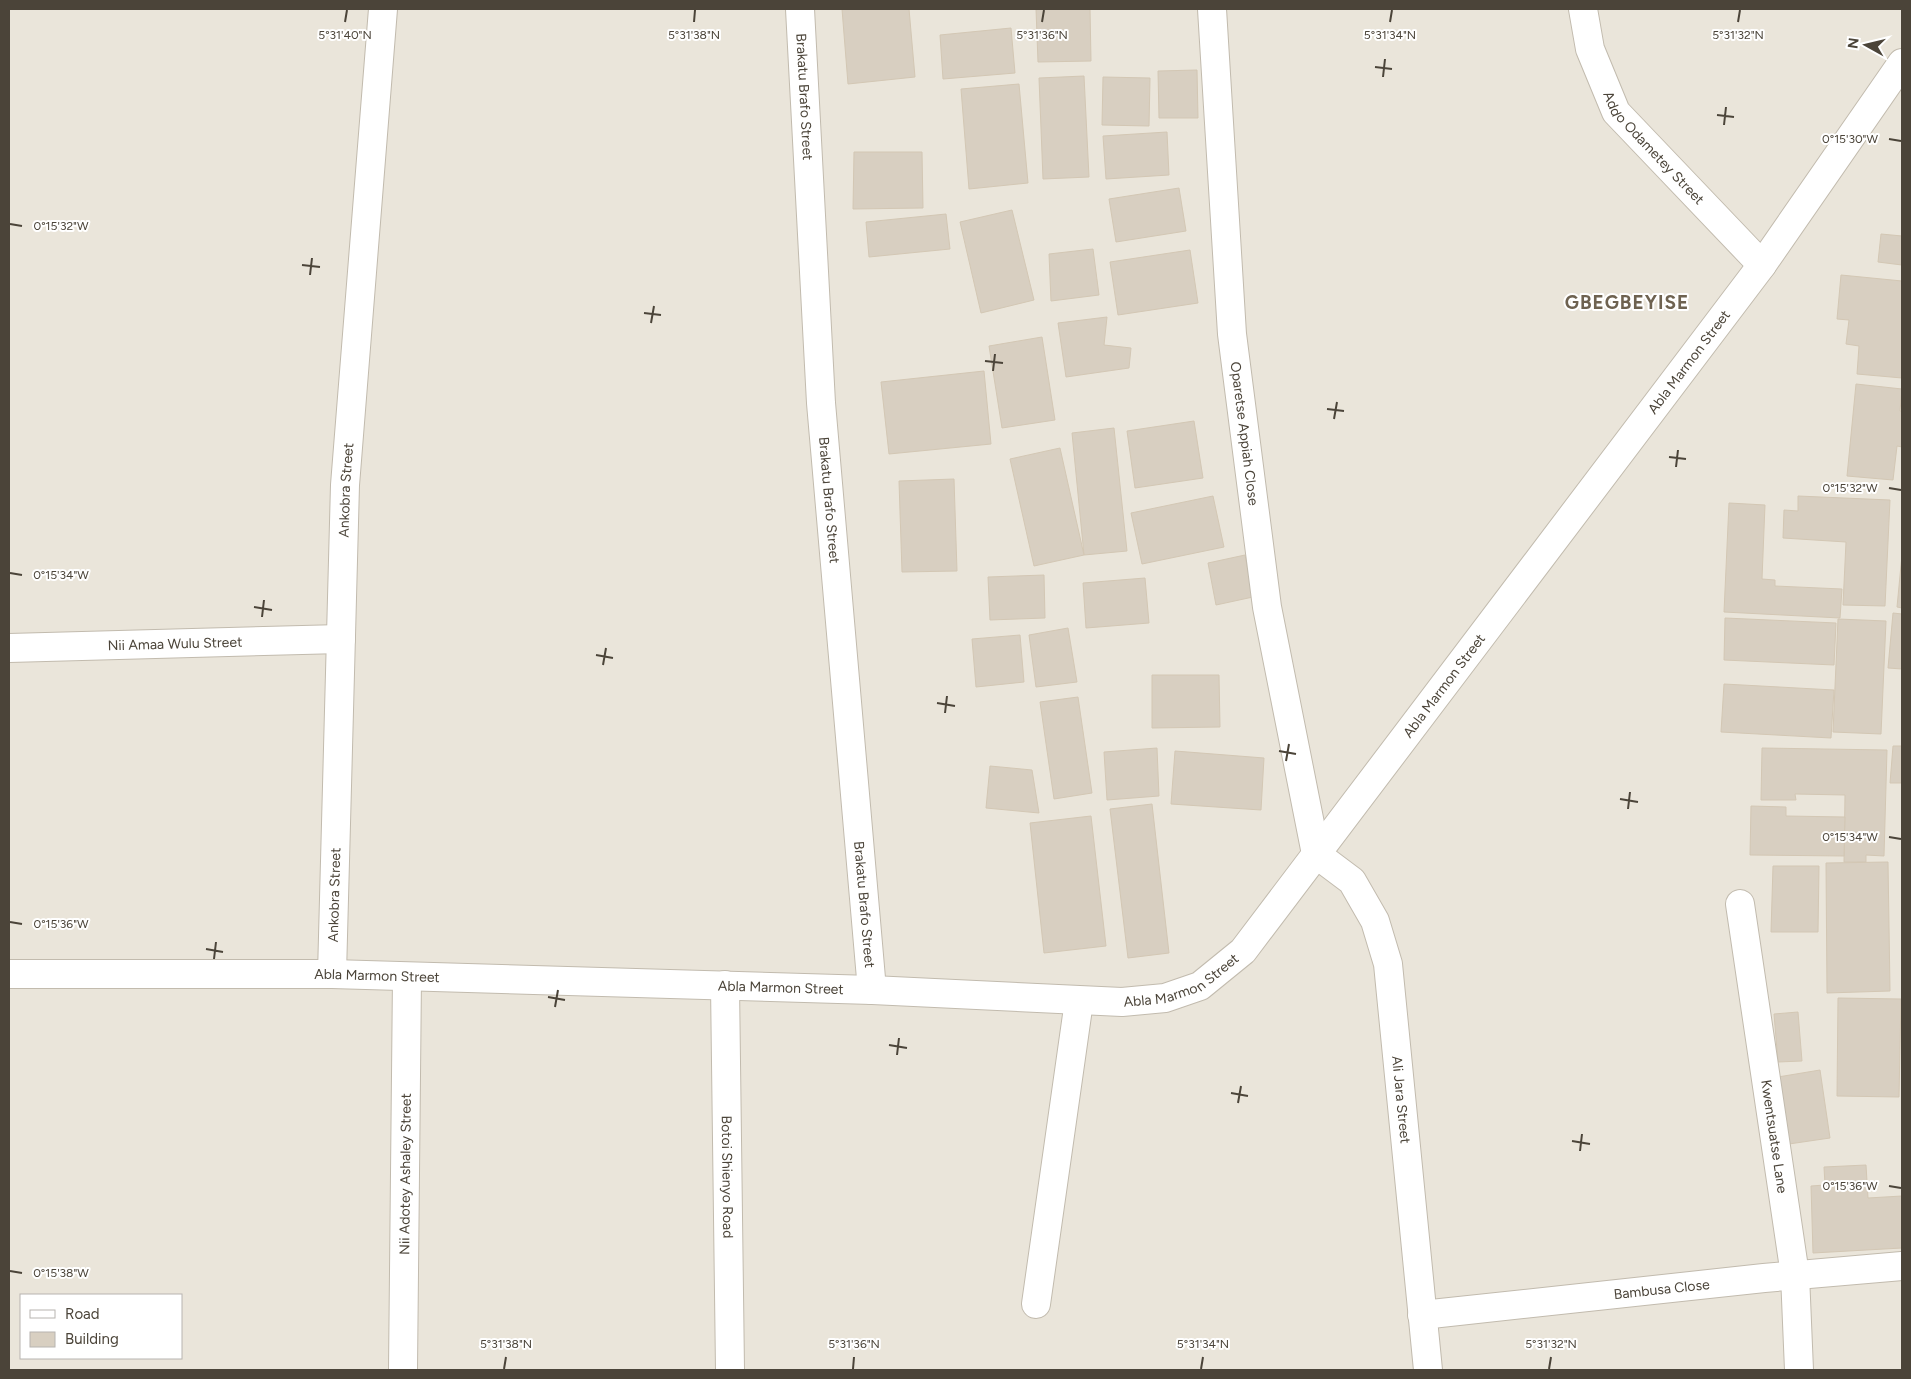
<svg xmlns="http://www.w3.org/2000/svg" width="1911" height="1379" viewBox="0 0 1911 1379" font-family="Figtree,sans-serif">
<rect width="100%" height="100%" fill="#f6f3ec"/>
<path fill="#eae5da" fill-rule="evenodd" d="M9 9H1902V1370H9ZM21 1295H181V1358H21Z"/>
<g fill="#d8cfc1" stroke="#d3c7b4">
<path d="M842 9H909L915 77 848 84Z"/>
<path d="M1036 9H1090L1091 61 1038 62Z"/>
<path d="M1011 28 1015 73 943 79 940 35Z"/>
<path d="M1197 70 1198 118H1159L1158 71Z"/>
<path d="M1084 76 1089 177 1043 179 1039 78Z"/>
<path d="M1103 77 1150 78 1149 126 1102 125Z"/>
<path d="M1019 84 1028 183 969 189 961 89Z"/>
<path d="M1167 132 1169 175 1106 179 1103 136Z"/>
<path d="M854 152H922L923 208 853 209Z"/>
<path d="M1179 188 1186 231 1116 242 1109 199Z"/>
<path d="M1012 210 1034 300 981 313 960 222Z"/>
<path d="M946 214 950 249 869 257 866 222Z"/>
<path d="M1881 234 1902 236V265L1878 262Z"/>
<path d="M1093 249 1099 295 1051 301 1049 254Z"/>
<path d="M1190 250 1198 303 1118 315 1110 262Z"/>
<path d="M1841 275 1902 281V378L1857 374 1859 346 1846 344 1849 320 1837 319Z"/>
<path d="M1107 317 1104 345 1131 348 1129 368 1066 377 1058 323Z"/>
<path d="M1042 337 1055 420 1002 428 989 346Z"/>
<path d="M984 371 991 444 889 454 881 382Z"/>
<path d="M1856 384 1902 389 1900 411H1902V447L1897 446 1893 480 1847 476Z"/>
<path d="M1194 421 1203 478 1135 488 1127 431Z"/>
<path d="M1114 428 1127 551 1084 555 1072 433Z"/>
<path d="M1060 448 1084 555 1034 566 1010 459Z"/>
<path d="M954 479 957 571 902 572 899 481Z"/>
<path d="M1213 496 1224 547 1142 564 1131 513Z"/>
<path d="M1798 496 1890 500 1885 606 1843 605 1846 542 1783 538 1784 510 1798 511Z"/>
<path d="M1729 503 1765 505 1762 579 1775 580V586L1842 589 1840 618 1724 612Z"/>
<path d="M1245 555 1253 597 1216 605 1208 563Z"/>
<path d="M1902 555V608L1897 607Z"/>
<path d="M1044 575 1045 618 990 620 988 577Z"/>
<path d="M1145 578 1149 623 1086 628 1083 583Z"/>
<path d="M1893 613 1902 614V669L1888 668Z"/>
<path d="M1725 618 1836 623 1834 665 1724 660Z"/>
<path d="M1838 619 1886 621 1881 734 1833 732Z"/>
<path d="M1068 628 1077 682 1036 687 1029 635Z"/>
<path d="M1020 635 1024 682 976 687 972 639Z"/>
<path d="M1152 675H1219L1220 727 1152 728Z"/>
<path d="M1724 684 1834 690 1831 738 1721 732Z"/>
<path d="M1078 697 1092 793 1054 799 1040 702Z"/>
<path d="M1893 746H1902V783H1890Z"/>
<path d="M1157 748 1159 796 1107 800 1104 752Z"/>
<path d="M1762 748 1887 750 1884 856 1866 855V862H1844L1845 795 1795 794 1796 800H1761Z"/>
<path d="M1175 751 1264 758 1261 810 1171 804Z"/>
<path d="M990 766 1032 770 1039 813 986 808Z"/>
<path d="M1152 804 1169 953 1128 958 1110 809Z"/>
<path d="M1751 806 1786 807V816L1845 817 1844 856 1750 855Z"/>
<path d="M1091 816 1106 946 1044 953 1030 823Z"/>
<path d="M1888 862 1890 991 1827 993 1826 863Z"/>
<path d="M1773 866H1819L1818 932H1771Z"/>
<path d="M1838 998 1901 999 1899 1097 1837 1096Z"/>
<path d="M1798 1012 1802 1061 1778 1062 1774 1014Z"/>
<path d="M1820 1070 1830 1138 1782 1145 1772 1078Z"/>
<path d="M1866 1165 1868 1198 1902 1196V1248L1813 1253 1811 1186 1825 1185 1824 1167Z"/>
</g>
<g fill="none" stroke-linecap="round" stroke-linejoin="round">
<g stroke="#c2bbae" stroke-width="30">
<g id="minor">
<path id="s1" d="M800 9 821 403 872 990"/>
<path id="s2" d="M1212 9 1232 334 1267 607 1316 854 1352 881 1375 921 1388 964 1428 1370"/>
<path id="s3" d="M1583 9 1590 49 1616 112 1762 265"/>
<path id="s4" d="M9 648 341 639"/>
<path id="s5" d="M1740 904 1795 1275 1799 1370"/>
<path id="s6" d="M9 974H332L872 990 1122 1002 1165 998 1200 986 1243 951 1762 265 1902 63"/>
<path id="s7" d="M332 974 345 485 383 9"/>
<path id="s8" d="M725 985 730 1370"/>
<path d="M1036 1304 1079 1001"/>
<path id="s9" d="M1422 1315 1764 1278 1902 1266"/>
<path id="s10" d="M403 1370 407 977"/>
</g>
</g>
<use href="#minor" stroke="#fff" stroke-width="28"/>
</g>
<path fill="none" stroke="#4b4439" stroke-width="2" d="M345 22 347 10M694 22 695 10M1042 22 1044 10M1390 22 1392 10M1738 22 1740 10M1375 67 1392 69M1383 77 1385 59M1717 115 1734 117M1724 125 1726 107M1889 139 1901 141M10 224 22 226M302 265 320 267M310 275 312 258M644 313 661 315M651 323 654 306M985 361 1003 363M993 371 995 354M1327 409 1344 411M1334 419 1337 402M1669 457 1686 459M1676 467 1678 450M1889 488 1901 490M10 573 22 575M254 607 272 610M262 617 264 600M596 655 613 658M603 665 606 648M937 703 955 706M945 713 947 696M1279 751 1296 754M1286 761 1289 744M1620 799 1638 802M1628 809 1630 792M1889 837 1901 839M10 922 22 924M206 949 223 952M214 959 216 942M548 997 565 1000M555 1007 558 990M889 1045 907 1048M897 1055 899 1038M1231 1093 1248 1096M1238 1103 1241 1086M1572 1141 1590 1144M1580 1151 1582 1134M1889 1186 1901 1188M10 1271 22 1273M504 1369 506 1357M853 1369 854 1357M1201 1369 1203 1357M1549 1369 1551 1357"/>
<g text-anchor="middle" stroke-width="4" stroke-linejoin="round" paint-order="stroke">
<g font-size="14" fill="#4b4439" stroke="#fff">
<text dy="5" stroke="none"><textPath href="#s1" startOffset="88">Brakatu Brafo Street</textPath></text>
<text dy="5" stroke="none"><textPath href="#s3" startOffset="160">Addo Odametey Street</textPath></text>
<text dy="5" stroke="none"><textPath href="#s6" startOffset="1988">Abla Marmon Street</textPath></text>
<text dy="5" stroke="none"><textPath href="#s2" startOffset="426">Oparetse Appiah Close</textPath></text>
<text dy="5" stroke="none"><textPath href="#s7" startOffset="484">Ankobra Street</textPath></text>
<text dy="5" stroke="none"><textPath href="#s1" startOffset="492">Brakatu Brafo Street</textPath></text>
<text dy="5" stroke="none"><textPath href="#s4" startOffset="166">Nii Amaa Wulu Street</textPath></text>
<text dy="5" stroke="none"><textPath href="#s6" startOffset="1582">Abla Marmon Street</textPath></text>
<text dy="5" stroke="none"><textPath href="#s7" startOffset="79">Ankobra Street</textPath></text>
<text dy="5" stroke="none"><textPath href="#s1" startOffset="898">Brakatu Brafo Street</textPath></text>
<text dy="5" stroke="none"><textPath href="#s6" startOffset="368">Abla Marmon Street</textPath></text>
<text dy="5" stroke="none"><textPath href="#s6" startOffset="1178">Abla Marmon Street</textPath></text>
<text dy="5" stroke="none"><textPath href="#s6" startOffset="772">Abla Marmon Street</textPath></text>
<text dy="5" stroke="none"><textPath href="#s2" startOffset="1125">Ali Jara Street</textPath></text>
<text dy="5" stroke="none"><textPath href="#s5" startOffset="235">Kwentsuatse Lane</textPath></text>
<text dy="5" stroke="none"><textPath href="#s10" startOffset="196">Nii Adotey Ashaley Street</textPath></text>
<text dy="5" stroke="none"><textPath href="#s8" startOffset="192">Botoi Shienyo Road</textPath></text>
<text dy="5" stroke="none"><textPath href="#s9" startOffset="241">Bambusa Close</textPath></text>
</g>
<g font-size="19" font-weight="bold" letter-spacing="1" fill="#6e6250" stroke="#fff">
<text x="1627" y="309">GBEGBEYISE</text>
</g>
</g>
<g font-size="12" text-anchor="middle" fill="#4b4439" stroke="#fff" stroke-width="4" stroke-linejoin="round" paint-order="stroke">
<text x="345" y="39">5°31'40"N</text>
<text x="694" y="39">5°31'38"N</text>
<text x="1042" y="39">5°31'36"N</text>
<text x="1390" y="39">5°31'34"N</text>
<text x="1738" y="39">5°31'32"N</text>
<text x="1850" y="143">0°15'30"W</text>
<text x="61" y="230">0°15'32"W</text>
<text x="1850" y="492">0°15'32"W</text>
<text x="61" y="579">0°15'34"W</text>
<text x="1850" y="841">0°15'34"W</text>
<text x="61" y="928">0°15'36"W</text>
<text x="1850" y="1190">0°15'36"W</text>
<text x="61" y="1277">0°15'38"W</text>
<text x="506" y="1348">5°31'38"N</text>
<text x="854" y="1348">5°31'36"N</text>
<text x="1203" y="1348">5°31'34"N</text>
<text x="1551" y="1348">5°31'32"N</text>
</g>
<rect width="1911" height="1379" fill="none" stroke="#4b4439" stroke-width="20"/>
<rect x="20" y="1294" width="162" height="65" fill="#ffffff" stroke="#b7b4b0"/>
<rect x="30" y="1310" width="25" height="8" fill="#ffffff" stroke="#b7b4b0"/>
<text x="65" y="1319" font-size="15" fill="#4b4439">Road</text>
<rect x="30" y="1332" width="25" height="15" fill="#d8cfc1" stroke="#b7b4b0"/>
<text x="65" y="1344" font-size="15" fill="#4b4439">Building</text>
<g transform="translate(1866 45) rotate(278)" stroke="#ffffff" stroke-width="4" paint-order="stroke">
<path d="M0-4L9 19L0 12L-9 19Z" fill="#4b4439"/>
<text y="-8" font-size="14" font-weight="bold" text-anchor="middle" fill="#4b4439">N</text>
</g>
</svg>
